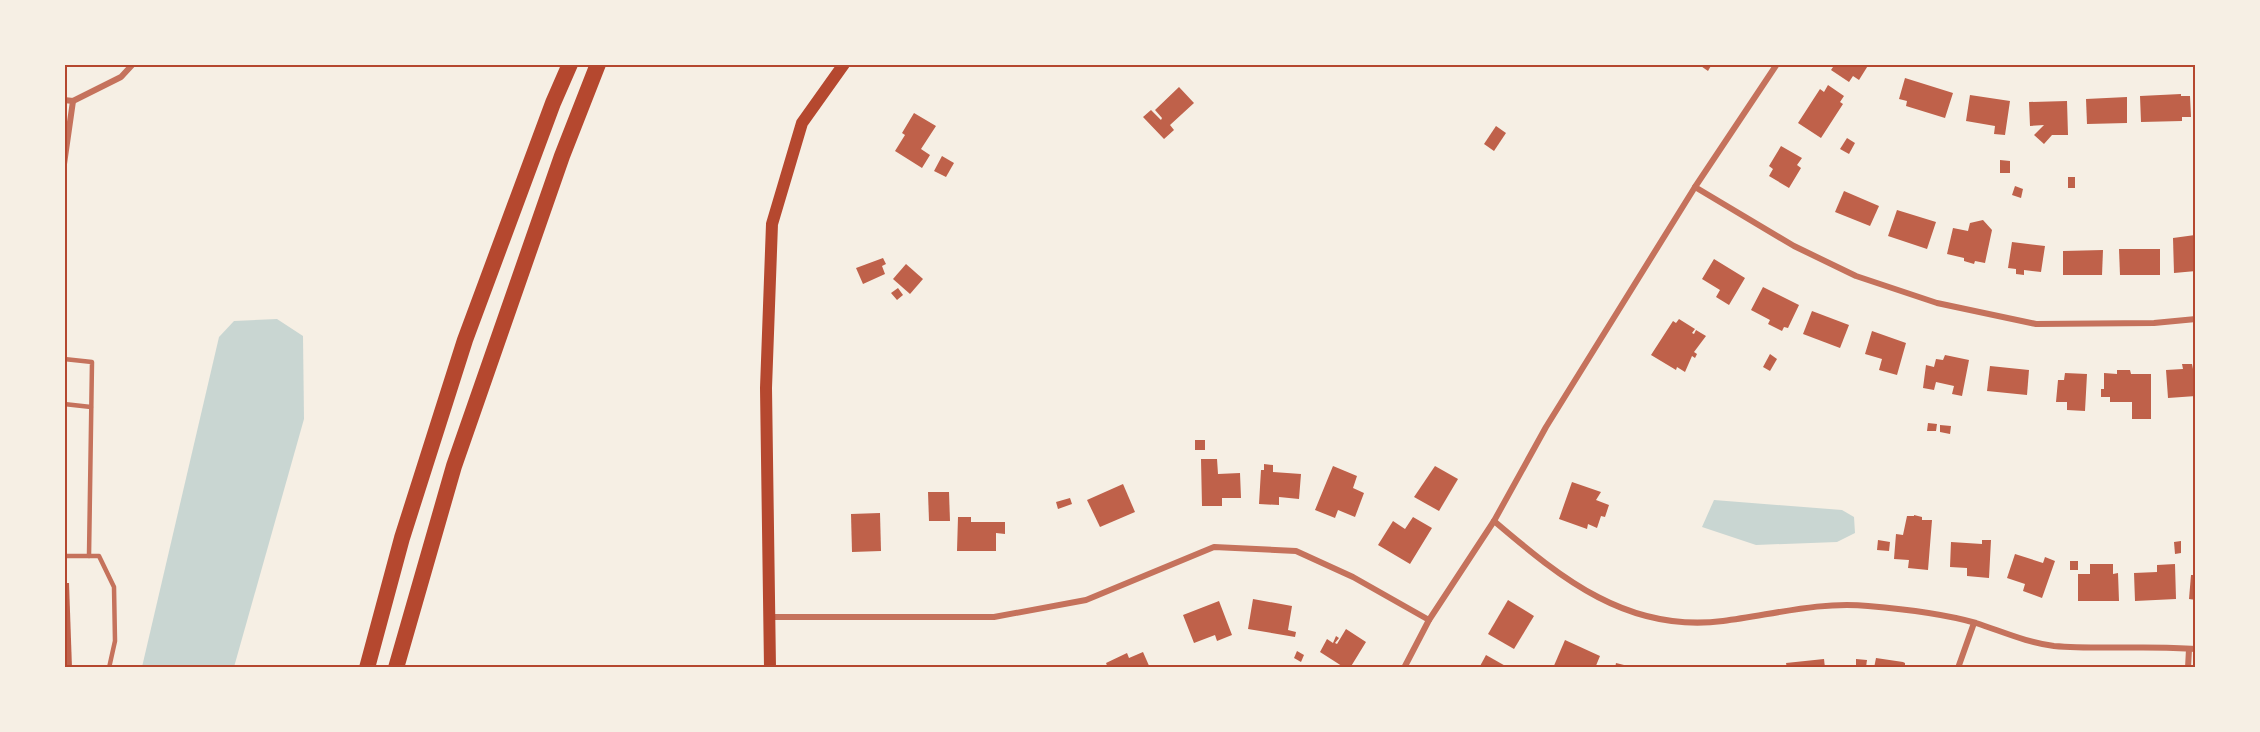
<svg xmlns="http://www.w3.org/2000/svg" width="2260" height="732" viewBox="0 0 2260 732" font-family="'Source Sans 3',sans-serif">
<rect width="100%" height="100%" fill="#f6efe4"/>
<g fill="#c9d6d2">
<path d="M277 319 303 336 304 419 234 667H142L219 337 234 321Z"/>
<path d="M1714 500 1842 510 1854 517 1855 533 1837 542 1756 545 1702 527Z"/>
</g>
<g fill="#bf614a">
<path d="M1698 64H1712L1708 71Z"/>
<path d="M1835 64H1869L1859 80 1853 76 1849 82 1831 70Z"/>
<path d="M1905 78 1953 93 1945 118 1906 106 1907 101 1899 99Z"/>
<path d="M1828 85 1844 96 1840 102 1843 104 1821 138 1798 123 1820 89 1824 92Z"/>
<path d="M1179 87 1194 103 1170 125 1174 130 1164 139 1143 117 1151 110 1161 120 1162 118 1155 110Z"/>
<path d="M2181 94V96H2190L2191 117H2182V121L2141 122 2140 96Z"/>
<path d="M1970 95 2010 101 2005 135 1994 134 1995 126 1966 121Z"/>
<path d="M2127 97V123L2087 124 2086 99Z"/>
<path d="M2067 101 2068 135H2052L2044 144 2034 135 2044 125 2030 126 2029 102Z"/>
<path d="M914 113 936 126 921 149 930 155 922 168 895 151 905 135 902 133Z"/>
<path d="M1496 126 1506 133 1494 151 1484 144Z"/>
<path d="M1847 138 1855 143 1849 154 1840 149Z"/>
<path d="M1781 146 1802 158 1797 165 1801 168 1789 188 1769 176 1773 169 1769 166Z"/>
<path d="M942 156 954 163 946 177 934 171Z"/>
<path d="M2000 160 2010 161V173H2000Z"/>
<rect x="2068" y="177" width="7" height="11"/>
<path d="M2015 186 2023 189 2021 198 2012 195Z"/>
<path d="M1844 191 1879 206 1870 226 1835 212Z"/>
<path d="M1897 210 1936 222 1927 249 1888 236Z"/>
<path d="M1983 220 1992 230 1985 263 1975 261 1974 264 1964 261V258L1947 254 1953 228 1968 231 1970 223Z"/>
<path d="M2195 235 2196 271 2174 273 2173 238Z"/>
<path d="M2012 242 2045 246 2041 272 2024 270V275L2016 274V269L2008 268Z"/>
<path d="M2119 249H2160V275H2120Z"/>
<path d="M2103 250 2102 275H2063V251Z"/>
<path d="M883 258 886 264 882 266 885 274 863 284 856 268Z"/>
<path d="M1714 259 1745 278 1729 305 1716 297 1720 290 1702 279Z"/>
<path d="M906 264 923 279 910 294 893 279Z"/>
<path d="M1763 287 1799 305 1788 328 1784 327 1782 331 1768 324 1770 320 1751 310Z"/>
<path d="M898 288 903 295 897 300 891 293Z"/>
<path d="M1812 311 1849 325 1840 348 1803 334Z"/>
<path d="M1679 319 1695 329 1692 333 1694 334 1696 330 1706 336 1694 352 1697 354 1695 358 1692 356 1685 372 1677 367 1676 370 1651 355 1673 321 1676 323Z"/>
<path d="M1872 331 1906 343 1897 375 1879 370 1882 359 1865 354Z"/>
<path d="M1770 354 1777 359 1770 371 1763 367Z"/>
<path d="M1945 355 1969 360 1962 396 1952 394 1954 386 1936 382 1934 390 1923 388 1926 365 1934 367 1936 359 1943 360Z"/>
<path d="M2182 364H2192L2193 369H2196V396L2168 398 2166 370 2183 369Z"/>
<path d="M1990 366 2029 370 2027 395 1987 391Z"/>
<path d="M2117 370H2130L2131 374H2151V419H2132V402H2110V397H2101V389H2104V373L2117 374Z"/>
<path d="M2065 373 2087 374 2085 411 2067 410V402H2056L2058 380H2064Z"/>
<path d="M1928 423 1937 424 1936 431H1927Z"/>
<path d="M1940 425 1951 426 1950 434 1940 432Z"/>
<rect x="1195" y="440" width="10" height="10"/>
<path d="M1201 459H1217L1218 474 1240 473 1241 498H1222V506H1202Z"/>
<path d="M1264 464 1273 465V472L1301 474 1299 499 1279 497V505L1259 504 1261 470H1264Z"/>
<path d="M1333 466 1357 476 1353 488 1364 493 1355 517 1338 510 1335 518 1315 510Z"/>
<path d="M1435 466 1458 479 1439 511 1414 497Z"/>
<path d="M1572 482 1601 492 1596 500 1609 505 1605 517 1601 516 1597 528 1588 524 1587 529 1559 519Z"/>
<path d="M1123 484 1135 512 1100 527 1087 500Z"/>
<path d="M928 492H949L950 521H929Z"/>
<path d="M1070 498 1072 504 1058 509 1056 502Z"/>
<path d="M880 513 881 551 852 552 851 514Z"/>
<path d="M1914 515 1922 517V520H1932L1928 570 1908 568 1909 560 1894 559 1896 534 1903 535 1907 516H1914Z"/>
<path d="M958 517H971V522H1005V534L996 533V551H957Z"/>
<path d="M1413 517 1432 528 1410 564 1378 545 1393 521 1405 529Z"/>
<path d="M1878 540 1890 542 1889 551 1877 550Z"/>
<path d="M1982 540H1991L1989 578 1967 576V568L1950 567 1951 542 1982 544Z"/>
<path d="M2181 541V553L2175 554 2174 542Z"/>
<path d="M2015 554 2043 563 2045 557 2055 561 2042 598 2023 591 2025 584 2007 578Z"/>
<rect x="2070" y="561" width="8" height="9"/>
<path d="M2090 564H2113V574L2118 573 2119 601H2078V574H2090Z"/>
<path d="M2175 564 2176 599 2135 601 2134 573 2157 572V565Z"/>
<path d="M2191 575H2196V600L2189 599Z"/>
<path d="M64 583H69L72 668H64Z"/>
<path d="M1253 599 1292 606 1288 630 1296 632 1295 637 1248 629Z"/>
<path d="M1508 600 1534 616 1514 649 1488 634Z"/>
<path d="M1219 601 1232 635 1217 641 1215 635 1194 643 1183 615Z"/>
<path d="M1346 629 1366 642 1350 668H1345L1320 652 1327 639 1333 643 1336 636 1339 638 1335 643 1337 644Z"/>
<path d="M1565 640 1600 656 1595 668H1553Z"/>
<path d="M1297 651 1304 655 1301 662 1294 658Z"/>
<path d="M1143 652 1150 668H1108L1106 663 1127 653 1129 658Z"/>
<path d="M1486 655 1509 668H1479Z"/>
<path d="M1876 658 1903 662 1905 663V668H1874Z"/>
<path d="M1824 659 1825 668H1787L1786 663Z"/>
<path d="M1856 659 1867 660 1866 667 1856 666Z"/>
<path d="M1616 663 1632 667V668H1615Z"/>
</g>
<g fill="none" stroke-linecap="round" stroke-linejoin="round">
<g stroke="#c5725c" stroke-width="4.5">
<path d="M64 359 92 362 89 556"/>
<path d="M64 404 91 407"/>
<path d="M64 556H99L114 587 115 641 109 668"/>
</g>
<g stroke="#c5725c" stroke-width="6">
<path d="M64 100 73 101 121 77 133 64"/>
<path d="M64 164 73 101"/>
<path d="M1695 187 1794 246 1856 276 1937 303 2036 324 2154 323 2196 319"/>
<path d="M1494 521C1562 579 1628 633 1723 621 1771 615 1820 601 1868 606 1904 609 1941 613 1976 623 2001 631 2028 643 2054 646 2101 650 2149 645 2196 649"/>
<path d="M771 617H994L1086 600 1214 547 1296 551 1353 577 1429 620"/>
<path d="M1404 668 1429 620 1494 521 1546 427 1695 187 1777 64"/>
<path d="M1958 668 1974 623"/>
<path d="M2188 668 2189 649"/>
</g>
<path stroke="#b5482f" stroke-width="12" d="M770 668 766 388 772 224 802 123 844 64"/>
<g stroke="#b5482f" stroke-width="16">
<path d="M367 668 402 538 465 340 553 103 570 64"/>
<path d="M396 668 454 466 562 156 598 64"/>
</g>
</g>
<rect width="2260" height="732" fill="none" stroke="#f6efe4" stroke-width="132"/>
<rect x="66" y="66" width="2128" height="600" fill="none" stroke="#b5482f" stroke-width="2"/>
</svg>
